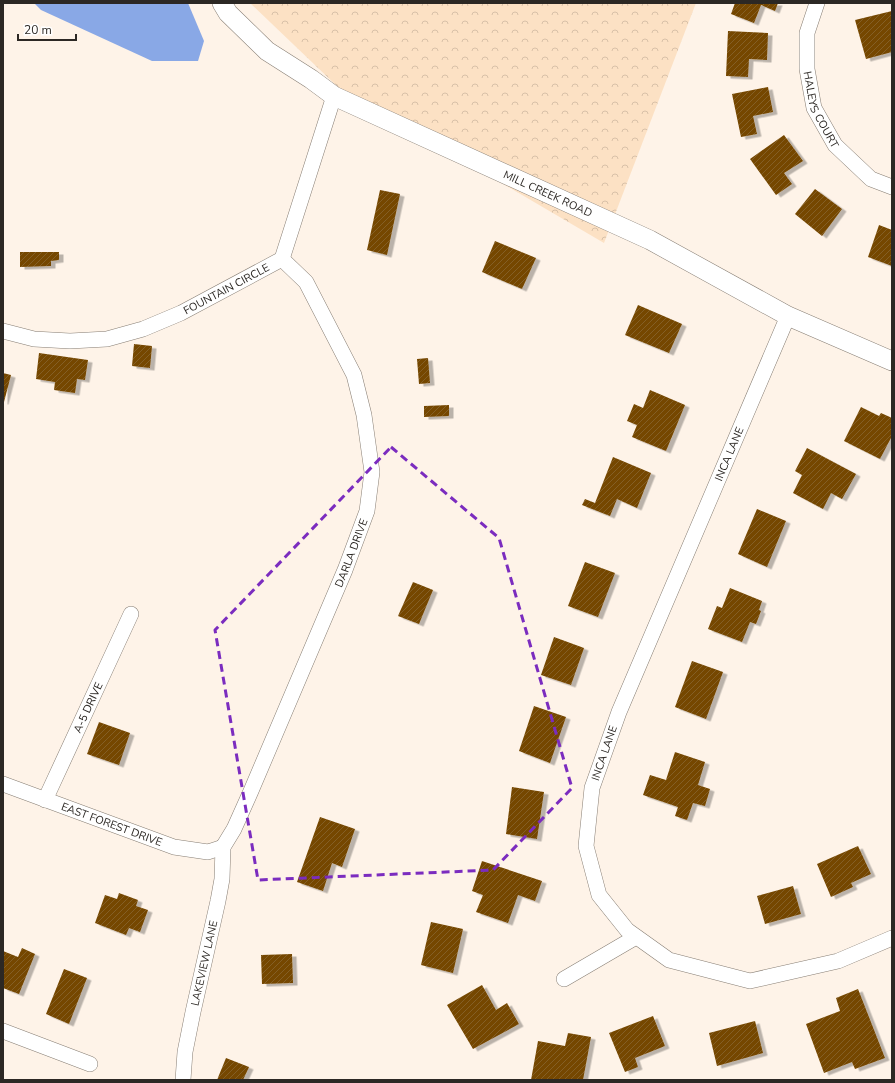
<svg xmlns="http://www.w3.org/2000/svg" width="895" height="1083" viewBox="0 0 895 1083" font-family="'Nunito Sans',sans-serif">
<defs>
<pattern id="forest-crowns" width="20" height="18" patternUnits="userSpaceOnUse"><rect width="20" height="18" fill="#fce1c4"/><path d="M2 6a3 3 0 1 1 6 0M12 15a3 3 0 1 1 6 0" fill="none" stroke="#d8c1a8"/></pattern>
<pattern id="building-hatch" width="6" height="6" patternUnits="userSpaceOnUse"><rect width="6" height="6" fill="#754700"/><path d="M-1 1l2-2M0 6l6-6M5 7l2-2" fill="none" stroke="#845f26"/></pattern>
<filter id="shadow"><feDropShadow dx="4.5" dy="2.5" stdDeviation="0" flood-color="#0004"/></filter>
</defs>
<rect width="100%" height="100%" fill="#fef3e8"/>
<path fill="url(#forest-crowns)" d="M250 3H696L604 243 339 88Z"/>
<path fill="#89a8e6" d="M34 3H188L204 41 198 61H152L41 10Z"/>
<g fill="url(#building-hatch)" filter="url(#shadow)">
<path d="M735 3H778L775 11 761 5 754 23 731 14Z"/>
<path d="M892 11V52L866 59 855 20Z"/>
<path d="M728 31 768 33 767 60 749 59 748 77 726 76Z"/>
<path d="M768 87 773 112 753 116 757 134 741 137 732 94Z"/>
<path d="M784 135 803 161 784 173 792 184 776 195 750 159Z"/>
<path d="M815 189 842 209 822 236 795 214Z"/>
<path d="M380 190 400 194 387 255 367 250Z"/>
<path d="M879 225 892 230V266L868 257Z"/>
<path d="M495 241 536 258 522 289 482 272Z"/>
<path d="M20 252H59V260L51 261V266L20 267Z"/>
<path d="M638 305 682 324 669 353 625 335Z"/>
<path d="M134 344 152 346 150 368 132 366Z"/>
<path d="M39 353 88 360 85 380 77 379 75 393 54 390 55 382 36 379Z"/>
<path d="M428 358 430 383 419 384 417 359Z"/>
<path d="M3 373 11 375 4 402H3Z"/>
<path d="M650 390 685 405 666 451 632 437 637 425 627 421 634 404 643 408Z"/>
<path d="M449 405V416L424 417V406Z"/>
<path d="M861 407 879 416 881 413 892 418V436L880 459 844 441Z"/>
<path d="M807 448 856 474 842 499 831 493 823 509 793 493 802 475 795 471Z"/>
<path d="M613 457 651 473 637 508 617 499 610 516 582 505 585 499 595 503Z"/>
<path d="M757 509 786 521 767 567 738 554Z"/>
<path d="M585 562 615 573 598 617 568 606Z"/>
<path d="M413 582 433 590 419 624 398 616Z"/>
<path d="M730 588 762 601 759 610 761 611 756 624 750 622 742 642 708 629 717 606 722 608Z"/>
<path d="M554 637 584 648 571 685 541 675Z"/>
<path d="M692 661 723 672 706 719 675 707Z"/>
<path d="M534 706 566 717 550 763 519 751Z"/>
<path d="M99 722 130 733 119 765 87 754Z"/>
<path d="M675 752 705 762 698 785 710 789 705 806 693 803 687 820 675 816 678 807 643 795 650 775 666 780Z"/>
<path d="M512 787 544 792 537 839 506 834Z"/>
<path d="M320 817 355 829 342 867 332 863 323 891 297 882Z"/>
<path d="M858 846 871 874 851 883 853 887 831 897 817 864Z"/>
<path d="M482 861 542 881 535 901 518 895 508 923 476 912 483 895 472 891Z"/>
<path d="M793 886 801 914 765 924 757 896Z"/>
<path d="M119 893 138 900 136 906 148 910 140 932 129 928 126 935 95 923 105 895 117 899Z"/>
<path d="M431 922 463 929 453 973 421 965Z"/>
<path d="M22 948 35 954 19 994 3 988V951L18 957Z"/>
<path d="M292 954 293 983 262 984 261 955Z"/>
<path d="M64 969 87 978 69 1024 46 1014Z"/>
<path d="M482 985 496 1010 507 1003 519 1024 473 1049 447 1005Z"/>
<path d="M858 989 885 1058 855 1069 852 1062 824 1073 806 1024 840 1011 836 998Z"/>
<path d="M653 1016 665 1046 635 1058 638 1067 625 1072 609 1033Z"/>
<path d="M755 1021 763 1053 717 1066 709 1033Z"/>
<path d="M568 1033 591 1037 583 1080H531L538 1041 565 1046Z"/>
<path d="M226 1058 249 1067 243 1080H217Z"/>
</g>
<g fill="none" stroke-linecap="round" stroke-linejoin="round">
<g stroke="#877e74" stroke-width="16">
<g id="minor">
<path id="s1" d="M817 3 807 33V69L814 108 835 145 871 179 892 187"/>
<path d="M788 316 619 712 592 788 586 846 599 895 627 930 669 960 750 981 838 961 892 938"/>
<path id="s2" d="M3 331 34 339 70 341 107 339 143 329 181 313 282 259 334 96"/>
<path id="s3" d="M3 784 174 847 208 852 223 847"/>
<path id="s4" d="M45 800 131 614"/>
<path d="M564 979 636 937"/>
<path d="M3 1031 90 1064"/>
<path id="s5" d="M183 1080 185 1052 193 1012 218 901 222 879 223 847 234 829 251 791 345 570 367 511 372 472 364 415 354 375 306 282 282 259"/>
</g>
</g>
<g stroke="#877e74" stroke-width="20">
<g id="tertiary">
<path id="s6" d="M222 3 228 13 267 51 311 79 334 96 650 240 788 316 892 361"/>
</g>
</g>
<use href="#minor" stroke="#fff" stroke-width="15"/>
<use href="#tertiary" stroke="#fff" stroke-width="19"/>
</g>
<path fill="none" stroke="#7b2cbf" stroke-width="3" stroke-dasharray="8 5" stroke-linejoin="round" d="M391 447 499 538 572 788 493 870 258 880 215 630Z"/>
<g text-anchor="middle" stroke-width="4" stroke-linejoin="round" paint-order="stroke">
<g font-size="11" fill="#2c2824" stroke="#fff">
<text dy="4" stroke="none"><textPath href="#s1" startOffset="111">HALEYS COURT</textPath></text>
<text dy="4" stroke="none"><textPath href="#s6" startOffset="382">MILL CREEK ROAD</textPath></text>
<text dy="4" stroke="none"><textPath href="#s2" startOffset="235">FOUNTAIN CIRCLE</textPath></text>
<text transform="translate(729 454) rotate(-67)" y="4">INCA LANE</text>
<text dy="4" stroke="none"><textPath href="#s5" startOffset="558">DARLA DRIVE</textPath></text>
<text dy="4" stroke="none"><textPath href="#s4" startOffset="102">A-5 DRIVE</textPath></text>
<text transform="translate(604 753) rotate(-71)" y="4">INCA LANE</text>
<text dy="4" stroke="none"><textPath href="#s3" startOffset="116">EAST FOREST DRIVE</textPath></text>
<text dy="4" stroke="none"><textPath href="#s5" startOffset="119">LAKEVIEW LANE</textPath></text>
</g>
</g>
<rect width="895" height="1083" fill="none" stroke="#2c2824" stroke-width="8"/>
<path d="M18 34v6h58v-6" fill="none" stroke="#2c2824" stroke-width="2"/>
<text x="24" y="34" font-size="12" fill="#2c2824" stroke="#ffffff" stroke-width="3" paint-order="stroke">20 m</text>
</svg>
